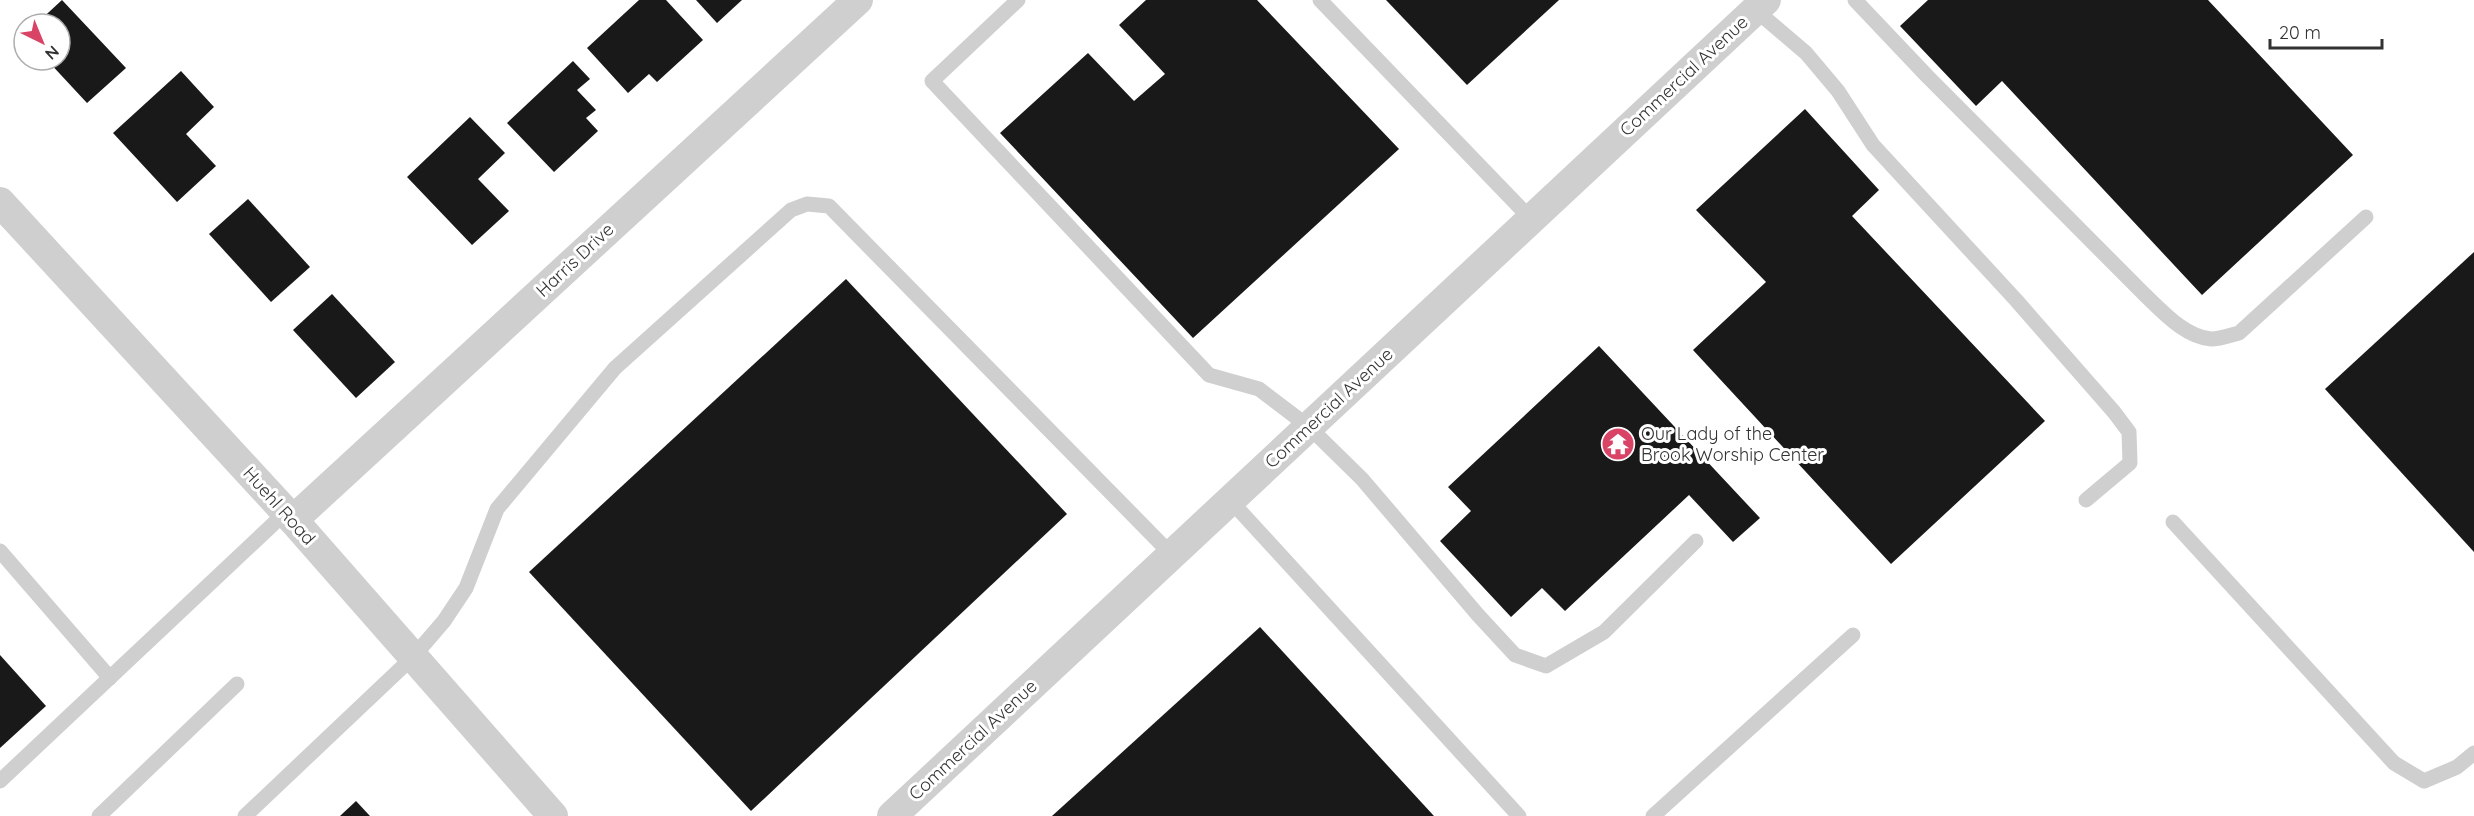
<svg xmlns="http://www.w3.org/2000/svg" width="2474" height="816" viewBox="0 0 2474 816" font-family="Quicksand,sans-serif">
<rect width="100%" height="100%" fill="#fff"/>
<g fill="#191919">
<path d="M62 0 126 68 87 103 47 60H60V24H36Z"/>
<path d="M639 0H666L703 40 657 82 649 74 628 93 587 48Z"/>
<path d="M696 0H742L717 23Z"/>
<path d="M1146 0H1257L1399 149 1193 338 1000 133 1088 53 1134 101 1165 74 1119 25Z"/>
<path d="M1386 0H1559L1467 85Z"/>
<path d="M1928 0H2208L2353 155 2202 295 2002 81 1976 106 1900 26Z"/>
<path d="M573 61 590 79 577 90 596 110 586 118 598 131 554 172 507 123Z"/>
<path d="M181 71 214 107 186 134 216 166 177 202 113 133Z"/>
<path d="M1805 109 1879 190 1852 216 2045 421 1891 564 1693 350 1766 282 1696 210Z"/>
<path d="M470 117 505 153 478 179 509 211 472 245 407 177Z"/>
<path d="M248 199 310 267 271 302 209 234Z"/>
<path d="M2474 252V552L2325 389Z"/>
<path d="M846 279 1067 514 751 811 529 572Z"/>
<path d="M332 294 395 362 356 398 293 330Z"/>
<path d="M1599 346 1760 518 1733 542 1689 495 1565 611 1542 588 1511 617 1440 541 1471 511 1448 487Z"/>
<path d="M1260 627 1434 816H1052Z"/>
<path d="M0 655 46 706 0 748Z"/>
<path d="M356 801 370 816H340Z"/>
</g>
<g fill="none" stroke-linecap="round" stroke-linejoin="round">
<g stroke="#cfcfcf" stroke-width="15">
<path d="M1018 0 932 81 1209 375 1259 389 1309 427 1362 479 1478 615 1515 655 1546 666 1604 632 1696 541"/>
<path d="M1320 0 1531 219"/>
<path d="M1855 0 1928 77 2145 295C2163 312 2185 337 2211 339 2220 339 2231 335 2239 333L2366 217"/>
<path d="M1752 7 1806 53 1838 91 1873 145 2016 300 2114 412 2129 432 2130 463 2086 500"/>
<path d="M1230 500 1519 816"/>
<path d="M2173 522 2394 763 2424 781 2457 767 2474 753"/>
<path d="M0 551 110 678"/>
<path d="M0 781 286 512"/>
<path d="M99 816 237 684"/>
<path d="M245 816 413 657 444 621 466 588 497 509 615 368 791 210 807 204 829 206 1172 555"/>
<path d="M1653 816 1853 635"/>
</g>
<g stroke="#cfcfcf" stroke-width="30">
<path d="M0 202 293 520 553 816"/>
<path d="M293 520 858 0"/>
<path d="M892 816 1766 0"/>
</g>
</g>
<defs>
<g id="temple-disc" transform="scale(1.725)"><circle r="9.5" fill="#d94466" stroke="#fff"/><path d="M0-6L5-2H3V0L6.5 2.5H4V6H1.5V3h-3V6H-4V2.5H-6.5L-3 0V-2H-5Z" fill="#fff"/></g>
</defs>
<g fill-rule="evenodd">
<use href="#temple-disc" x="1618" y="444"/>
</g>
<g text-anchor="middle" stroke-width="6" stroke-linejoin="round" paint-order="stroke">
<g font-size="18" fill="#323232" stroke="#fff">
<text transform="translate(1684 76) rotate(-43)" y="6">Commercial Avenue</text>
<text transform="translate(575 260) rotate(-43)" y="6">Harris Drive</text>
<text transform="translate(1329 408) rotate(-43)" y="6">Commercial Avenue</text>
<text transform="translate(279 506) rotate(48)" y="6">Huehl Road</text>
<text transform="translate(973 740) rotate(-43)" y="6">Commercial Avenue</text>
</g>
<g font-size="18" fill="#323232" stroke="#fff" text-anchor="start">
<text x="1641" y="440">Our Lady of the<tspan x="1641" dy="21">Brook Worship Center</tspan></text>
</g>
</g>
<g transform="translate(42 42) rotate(137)"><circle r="28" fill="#ffffff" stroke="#adadad" stroke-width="1.5"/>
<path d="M0-4.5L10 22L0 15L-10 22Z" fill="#d94466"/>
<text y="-9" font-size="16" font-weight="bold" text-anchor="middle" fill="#323232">N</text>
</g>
<path d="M2270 39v9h112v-9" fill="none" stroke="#323232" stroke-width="3"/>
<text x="2279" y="39" font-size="18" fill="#323232" stroke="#ffffff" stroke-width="4.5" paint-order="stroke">20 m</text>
</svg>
